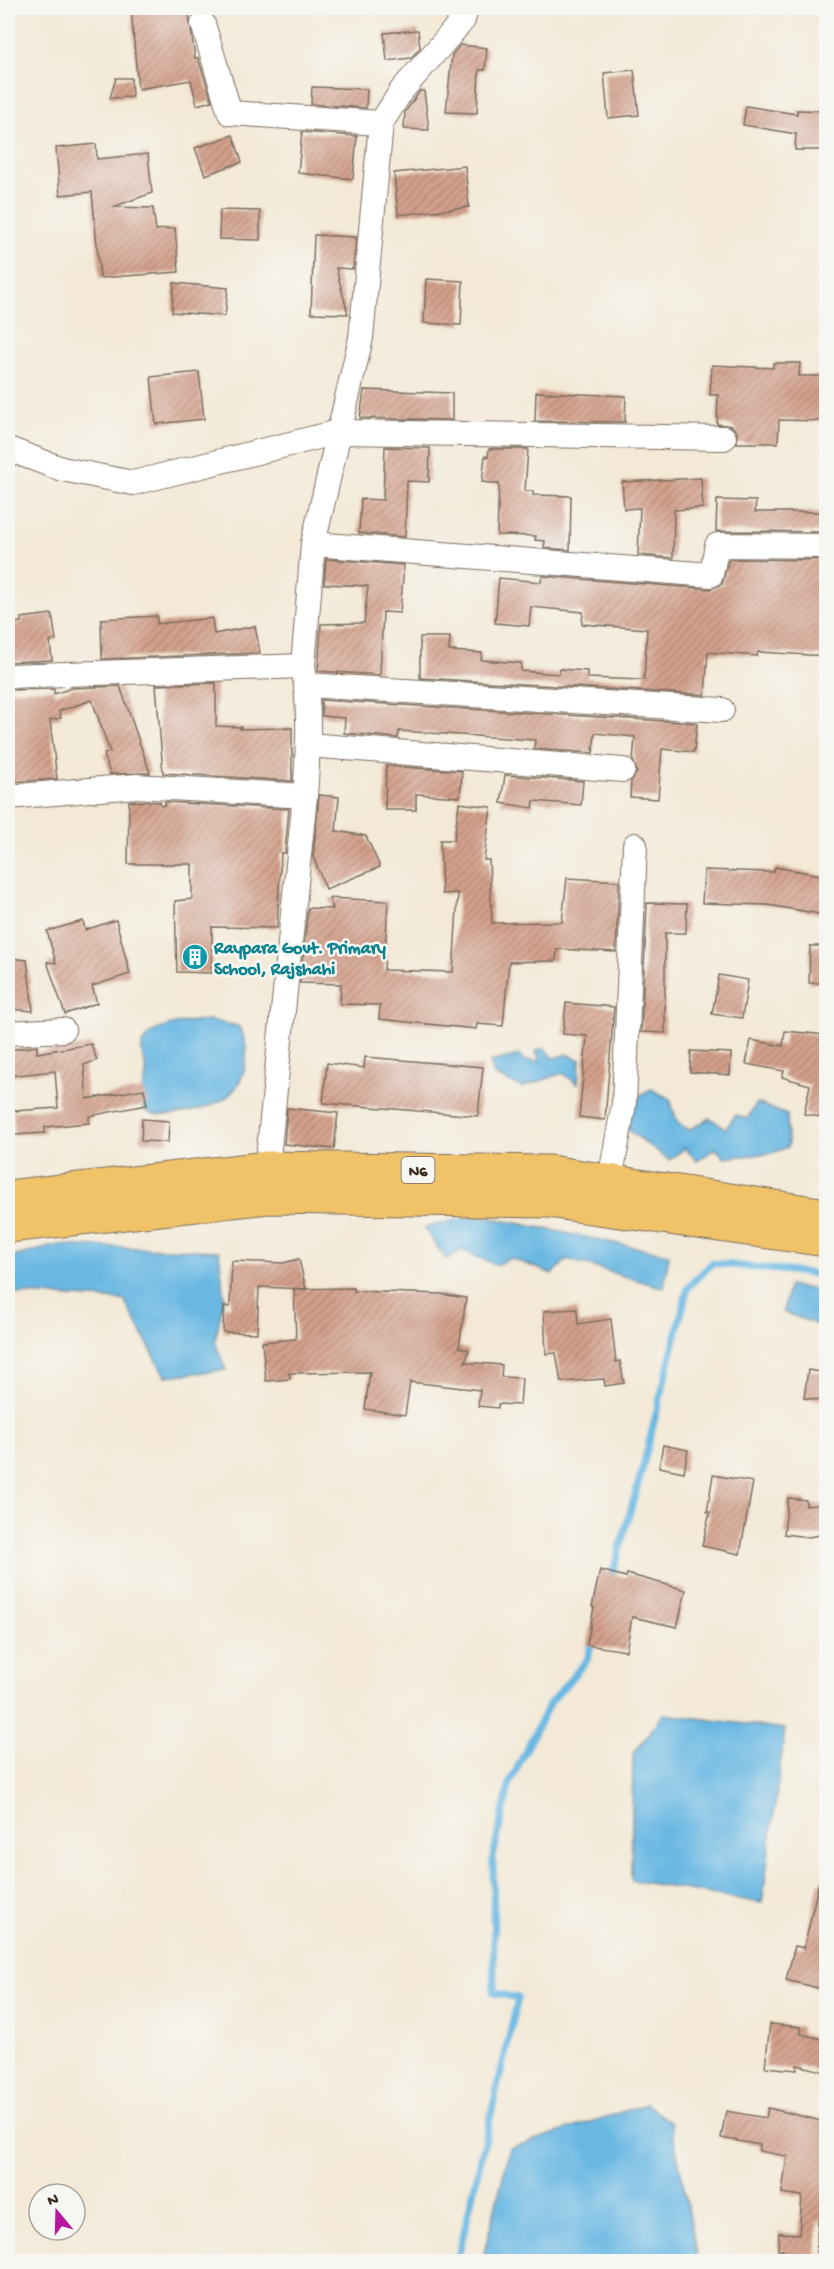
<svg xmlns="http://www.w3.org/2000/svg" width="834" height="2269" viewBox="0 0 834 2269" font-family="'Gochi Hand',sans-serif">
<defs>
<pattern id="building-hatch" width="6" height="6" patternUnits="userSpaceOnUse" patternTransform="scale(1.5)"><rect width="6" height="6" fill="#d4a18c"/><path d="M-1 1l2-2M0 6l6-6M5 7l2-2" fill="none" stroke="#ad8372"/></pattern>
</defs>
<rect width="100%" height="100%" fill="#f6f6f2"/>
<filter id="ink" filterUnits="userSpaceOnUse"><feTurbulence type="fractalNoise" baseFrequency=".0167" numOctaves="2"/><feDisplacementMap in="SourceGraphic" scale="12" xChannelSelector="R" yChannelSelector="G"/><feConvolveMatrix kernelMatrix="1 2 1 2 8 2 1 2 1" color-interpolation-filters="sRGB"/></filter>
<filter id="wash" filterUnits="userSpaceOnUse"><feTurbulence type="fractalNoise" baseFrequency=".008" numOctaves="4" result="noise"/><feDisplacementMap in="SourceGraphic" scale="24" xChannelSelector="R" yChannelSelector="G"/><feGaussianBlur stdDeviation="1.35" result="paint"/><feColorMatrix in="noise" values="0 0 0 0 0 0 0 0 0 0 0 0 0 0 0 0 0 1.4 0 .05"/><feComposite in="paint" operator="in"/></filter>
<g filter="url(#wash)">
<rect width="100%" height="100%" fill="#f3e9d6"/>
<g fill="#69b8e3" stroke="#527180" stroke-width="1.5">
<path d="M208 1020 238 1026C253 1048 247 1083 224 1099 211 1109 152 1125 143 1107 138 1097 145 1085 146 1075 147 1067 144 1061 142 1053 137 1025 190 1021 208 1020Z"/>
<path d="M544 1048 554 1058 567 1054 580 1060 578 1084 562 1073 522 1088 494 1075 490 1062 519 1055 525 1061H540L536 1051Z"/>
<path d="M651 1089 670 1099 677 1122 689 1130 710 1118 726 1129 735 1115 747 1119 757 1103 787 1115 788 1147 772 1153 724 1158 716 1148 697 1161 685 1148 669 1160 627 1129 629 1101Z"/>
<path d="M477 1215 669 1254 664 1288 567 1259 553 1274 510 1258 496 1265 462 1250 446 1259 424 1228Z"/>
<path d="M58 1245 219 1251 224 1297 215 1342 226 1370 165 1376 124 1300 8 1293V1258Z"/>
<path d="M789 1286 826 1291V1328L783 1312Z"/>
<path d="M664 1714 785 1729 762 1903 631 1880 633 1754Z"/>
<path d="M646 2104 671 2123 697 2253 693 2261H482L510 2148Z"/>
</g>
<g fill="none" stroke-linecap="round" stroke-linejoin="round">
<g stroke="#69b8e3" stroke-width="7">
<path d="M610 1582 641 1474 688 1287 712 1263 826 1275"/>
<path d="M457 2262 518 1998 494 1993 493 1857 510 1782 549 1704 587 1660 593 1639"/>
</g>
</g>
<g id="blocks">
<g fill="url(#building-hatch)">
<path d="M131 8H188L195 58H198L212 101 197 105 191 80 138 89Z"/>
<path d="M418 30 420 48 411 58 387 61 384 33Z"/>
<path d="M460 45 487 48 485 70H479L477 113 446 112 452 55Z"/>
<path d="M634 70 639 115 608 118 604 73Z"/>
<path d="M116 78H131L132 97 110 98Z"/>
<path d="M312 87 367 89 366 108 311 104Z"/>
<path d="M420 91H424L429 130 404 129 405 112Z"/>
<path d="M746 106 797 114V110L826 111V150H795L796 134 743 125Z"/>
<path d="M302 132 357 136 353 179 298 173Z"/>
<path d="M233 135 242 162 205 175 195 148Z"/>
<path d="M96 144 97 159 148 154 152 193 113 207 153 208 156 230 175 228 179 272 100 278 92 192 60 195 56 148Z"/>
<path d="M465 166 469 207 398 215 394 173Z"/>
<path d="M220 210 260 211V240L219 239Z"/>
<path d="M314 235 356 237 353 269 336 268 348 314 311 313Z"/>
<path d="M426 279 463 281 461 325 424 323Z"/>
<path d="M174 283 228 288 225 316 172 312Z"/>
<path d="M773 363H800L799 376H825L824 421 779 420 778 443H737V432L732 426 717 424 718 395H710L712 365 773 368Z"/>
<path d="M199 372 204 419 156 424 151 377Z"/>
<path d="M364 390 452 393V420L360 418Z"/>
<path d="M536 392 626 396 625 422 535 421Z"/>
<path d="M385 447 430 448 429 482 407 481 405 537 359 533 361 499 383 500Z"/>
<path d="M489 449H528L525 491H533V495L571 496 570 550 544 548 545 541 535 540 536 536 497 535 499 484 482 482 485 456 488 457Z"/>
<path d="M701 478 703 508 674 510 673 558 638 555 640 508 624 509 622 482Z"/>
<path d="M717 500 756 501 755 512H826V532L716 531Z"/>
<path d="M326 559 404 565 400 613 383 612 380 675 318 671 321 624 364 623 368 586 324 584Z"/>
<path d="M729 559 826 560V656L758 652 757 656 708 652 705 695 420 678V637H450L449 651 482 653 481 660 521 663V671L559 674 560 669 587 671V678L644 680 647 629 582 624 583 612 531 607 529 626 495 623 499 578 541 582 542 576 710 589 722 584Z"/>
<path d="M52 614 56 640 50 641 52 660 8 662V624L21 622V618Z"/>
<path d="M157 616V624L212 618 214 634 255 626 260 653 102 659 101 619Z"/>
<path d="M216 683V726L241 727 240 729 292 728V781L163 773 156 685Z"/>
<path d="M120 686 150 773 110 774 104 754 110 752 92 700 59 711 61 718 50 720 57 779 11 782 8 690 54 689V694L72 688Z"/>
<path d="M321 700 697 723 694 752 662 749 658 799 630 797 631 781 637 772 633 761 635 737 595 733 593 753 534 749 535 740 399 731 398 738 344 733 345 718 322 716Z"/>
<path d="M386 766 462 771 460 797 416 794V810H385Z"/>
<path d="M505 775 583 781 581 805 534 801 533 808 501 803Z"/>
<path d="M319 795 339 797 336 831 366 836 380 867 326 889 313 857Z"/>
<path d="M129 801 160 802 161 806 165 805V802L289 809 285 853H281L277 928 212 927V973L177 972 175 901 192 899V864H128Z"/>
<path d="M459 803 491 807 484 860H489L492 923 562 922 567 878 619 881 616 952 557 949 556 961 509 962 503 1026 477 1024 476 1029 379 1019 380 1005 340 1004 341 984 300 983 308 908 333 909 329 898 388 901 384 970 453 972 458 893 442 894 440 840H454Z"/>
<path d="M775 867 826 876V915L768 905 702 903 704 870 774 872Z"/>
<path d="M647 903 687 904 686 933H665V1033L641 1032Z"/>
<path d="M116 920 130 974 92 986 97 1003 65 1014 47 962 56 963 47 931 83 921 85 930Z"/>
<path d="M810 946H826V983H809Z"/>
<path d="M8 958 27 960 33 1011 8 1009Z"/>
<path d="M719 975 748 980 742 1018 712 1014Z"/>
<path d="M566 1003 614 1007 605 1120 579 1117 587 1036 563 1034Z"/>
<path d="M785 1031 826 1035V1118L804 1114 810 1085 782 1077 784 1071 746 1064 751 1040 783 1046Z"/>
<path d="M91 1044 97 1060 84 1065 87 1099 144 1089 147 1105 89 1116V1123L45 1127V1133L14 1135 13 1111 58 1108 55 1071 8 1076V1050L37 1046V1053Z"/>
<path d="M691 1051 731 1053 730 1075 690 1072Z"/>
<path d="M365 1057 483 1067 478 1116 323 1103 327 1063 364 1068Z"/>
<path d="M287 1108 338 1113 334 1149 284 1144Z"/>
<path d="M142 1119 169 1121 168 1142 141 1141Z"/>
<path d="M299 1259 306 1289 259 1287 257 1333 223 1332 224 1306 230 1307 232 1261 283 1263Z"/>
<path d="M354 1288V1291L441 1294 466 1298 459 1347 469 1350 465 1362 502 1365 501 1377 522 1378 520 1405 498 1404V1408L478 1406 480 1390 410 1382 405 1415 365 1409 370 1372 289 1373 290 1379 266 1381 262 1342 296 1339 294 1289Z"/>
<path d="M577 1309 578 1324 611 1319 616 1362 620 1361 624 1383 605 1386 604 1379 561 1382 556 1353 546 1354 544 1311Z"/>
<path d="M808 1370 826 1373V1401L804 1398Z"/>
<path d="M663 1445 688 1450 684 1472 659 1467Z"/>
<path d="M713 1475 753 1482 740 1554 702 1546 710 1512H707Z"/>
<path d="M788 1498 806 1500V1506L826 1504V1534L808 1537 784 1534Z"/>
<path d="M600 1570 626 1577 627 1574 686 1590 677 1627 632 1617 626 1651 587 1645 594 1607H592Z"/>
<path d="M819 1882H826V1990L786 1980 795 1946 804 1948Z"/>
<path d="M770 2024 801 2027V2034L826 2040V2072L797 2065V2070L765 2067Z"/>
<path d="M768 2108 826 2122V2221H818L816 2262H782L783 2250H778L779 2233 799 2234 802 2196 782 2193 787 2156 759 2151 760 2145 721 2138 726 2111 766 2118Z"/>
</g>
</g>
</g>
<g filter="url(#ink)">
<use href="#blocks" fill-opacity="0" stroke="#7b6d5e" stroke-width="1.5"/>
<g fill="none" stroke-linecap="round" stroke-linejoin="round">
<g stroke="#7b6d5e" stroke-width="26">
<g id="minor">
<path d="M203 24 230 113 381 123"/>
<path d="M8 449 62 469 133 483 338 432 724 438"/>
<path d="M313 544 711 575 717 545 826 546"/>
<path d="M8 676 303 666"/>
<path d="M306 685 722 710"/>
<path d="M308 745 623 770"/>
<path d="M8 797 136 786 305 796"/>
<path d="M8 1033 63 1030"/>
<path d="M267 1168 305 796C308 753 311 709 303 666L313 544 361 338 381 123 402 90 463 20 466 8"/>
<path d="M610 1180 624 1104 635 845"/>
</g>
</g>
<g stroke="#7b6d5e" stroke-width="35">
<g id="trunk">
<path d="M8 1197 267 1168 550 1172 826 1215"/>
<path d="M8 1226 268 1197 548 1201 826 1240"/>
</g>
</g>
<use href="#minor" stroke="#fff" stroke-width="24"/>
<use href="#trunk" stroke="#f0c369" stroke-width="33"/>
</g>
</g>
<defs>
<g id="building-disc" transform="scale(1.35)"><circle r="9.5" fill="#0f9aa8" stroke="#f6f6f2"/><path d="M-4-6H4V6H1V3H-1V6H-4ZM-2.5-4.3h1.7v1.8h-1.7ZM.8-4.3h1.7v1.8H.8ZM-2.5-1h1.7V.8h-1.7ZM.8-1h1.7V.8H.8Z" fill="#fff"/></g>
</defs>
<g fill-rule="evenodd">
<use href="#building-disc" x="195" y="957"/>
</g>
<g text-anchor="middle" stroke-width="5" stroke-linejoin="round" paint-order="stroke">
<rect fill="#f6f6f2" stroke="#73675e" stroke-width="1.5" x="401.5" y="1157" width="33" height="26" rx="4.5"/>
<g font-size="16" font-weight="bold" fill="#3b2a1e">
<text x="418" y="1176">N6</text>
</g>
<g font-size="18" font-weight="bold" fill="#0d838f" stroke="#f6f6f2" text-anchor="start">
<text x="214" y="953">Raypara Govt. Primary<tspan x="214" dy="21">School, Rajshahi</tspan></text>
</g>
</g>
<rect width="834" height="2269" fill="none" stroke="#f6f6f2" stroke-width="30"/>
<g transform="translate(57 2212) rotate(341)"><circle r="28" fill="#f6f6f2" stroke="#aba49d" stroke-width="1.5"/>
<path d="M0-4.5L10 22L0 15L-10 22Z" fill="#b5179e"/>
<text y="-9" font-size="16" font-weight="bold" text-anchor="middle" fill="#3b2a1e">N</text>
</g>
</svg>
